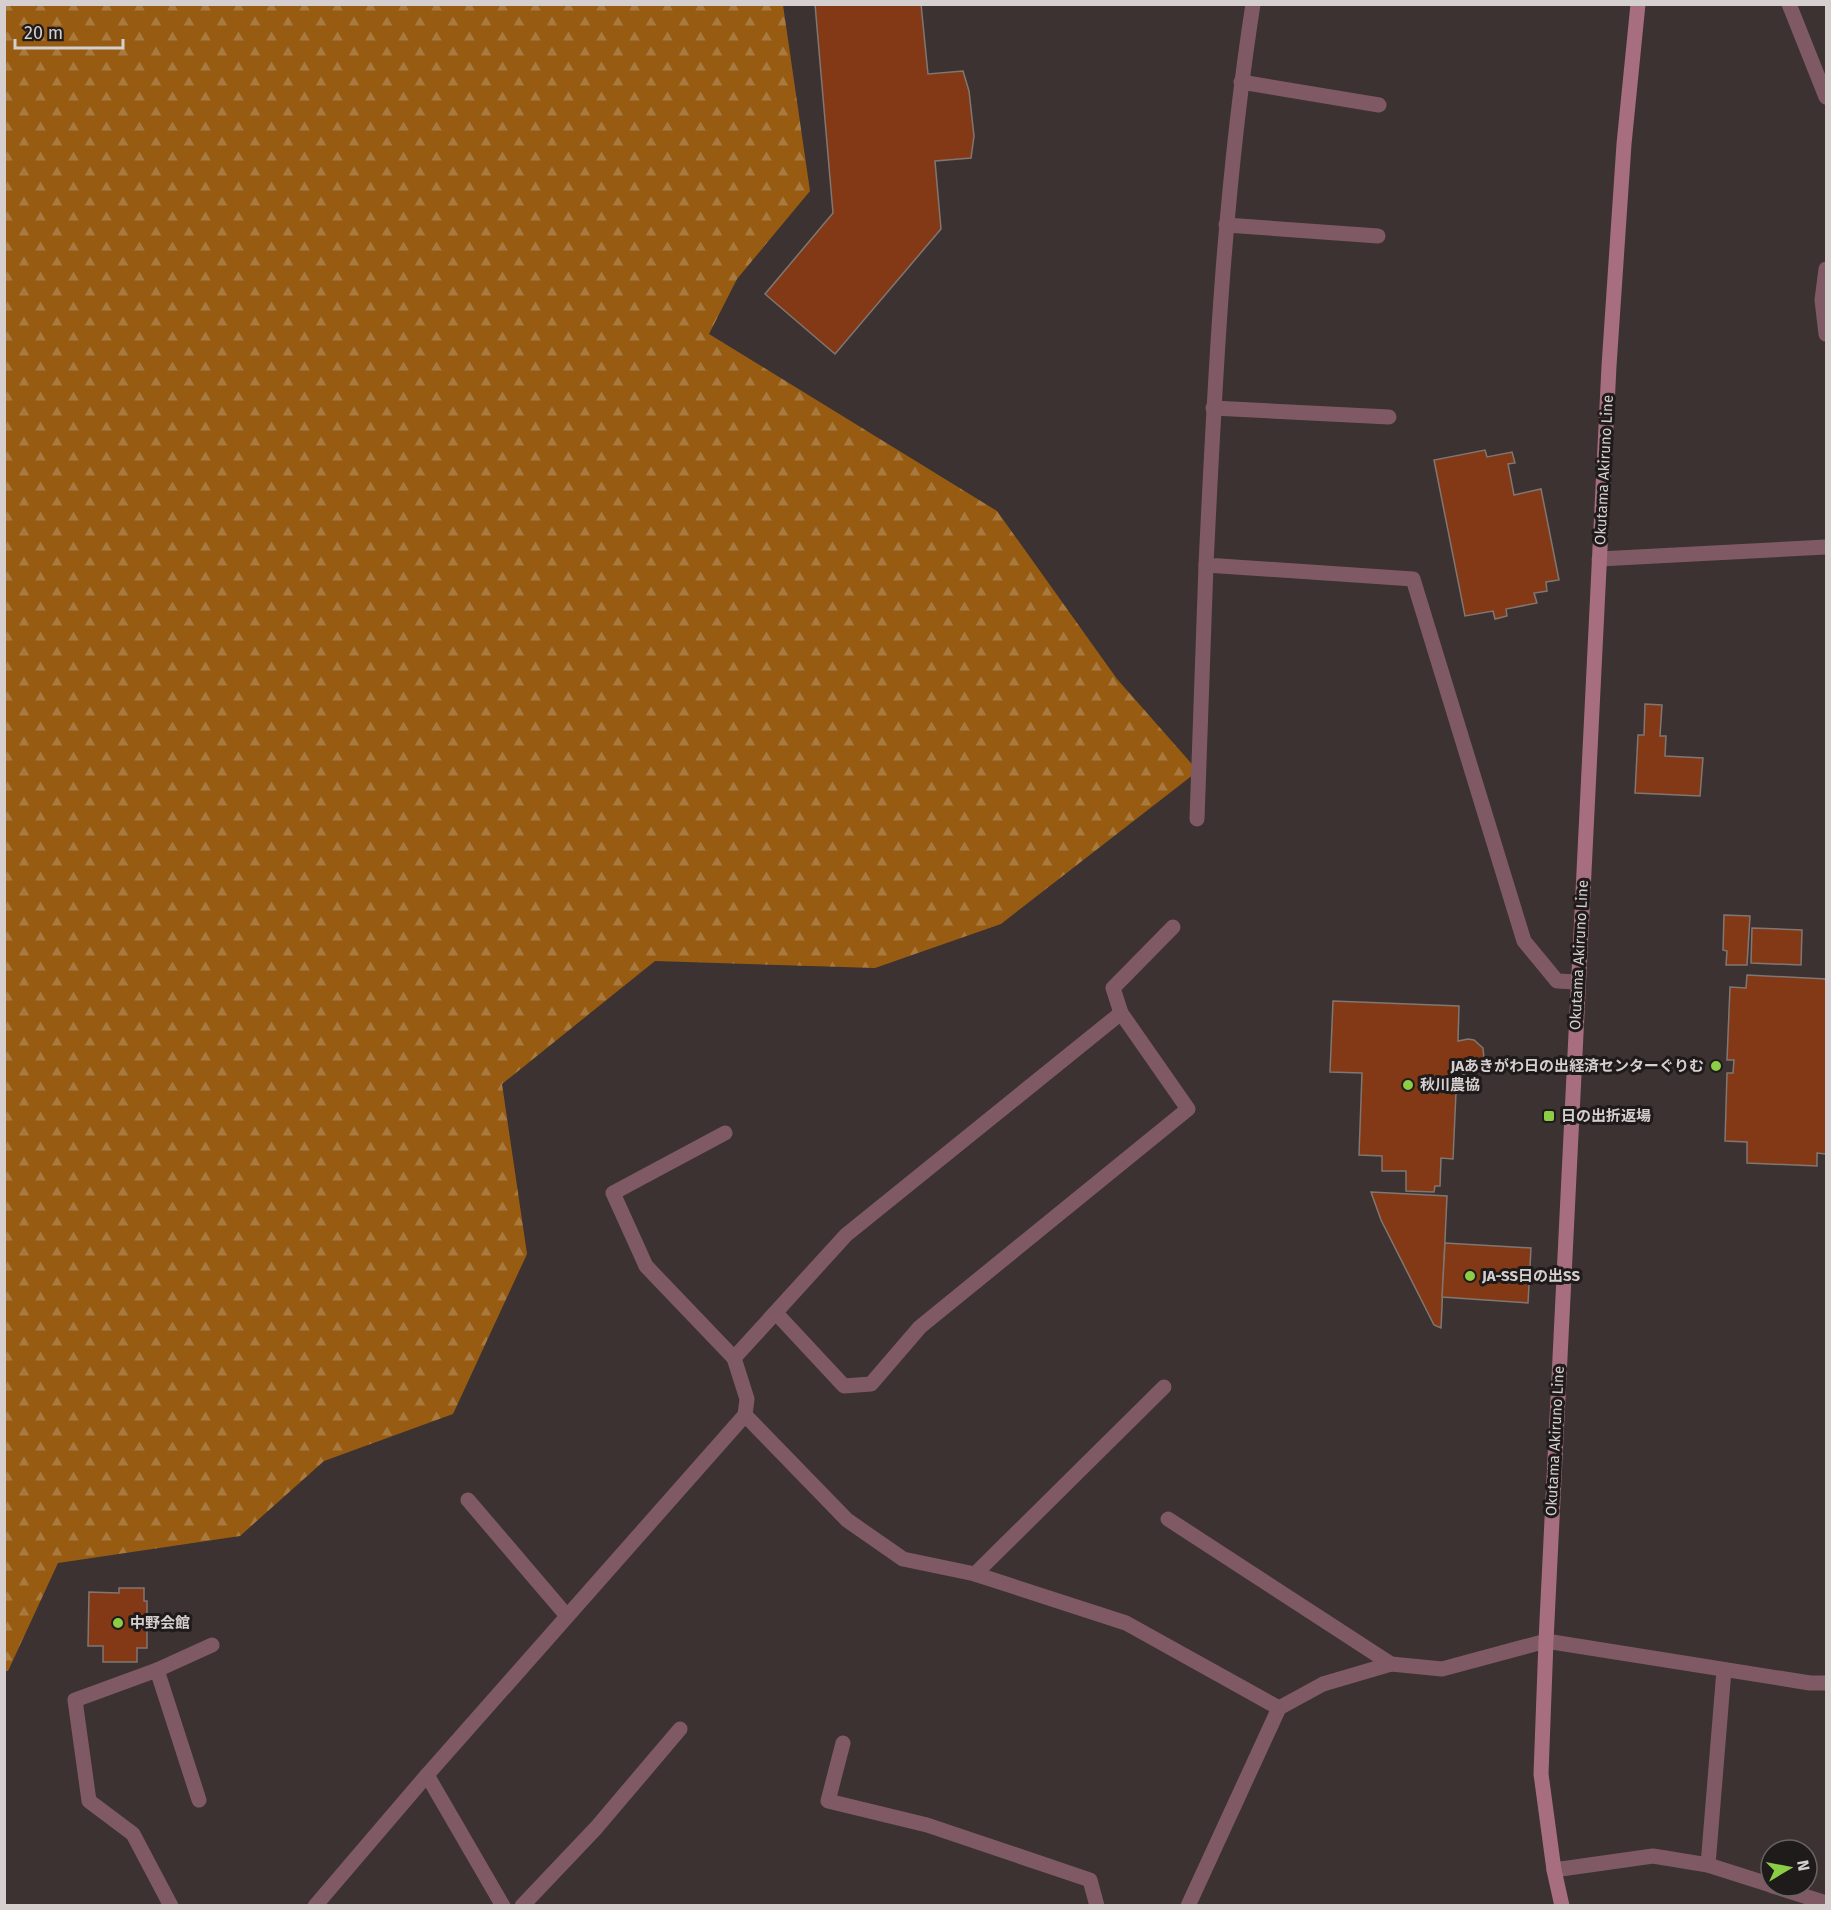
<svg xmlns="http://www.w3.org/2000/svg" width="1831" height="1910" viewBox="0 0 1831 1910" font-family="'Fira Sans','Noto Sans JP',sans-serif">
<defs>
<pattern id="forest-firs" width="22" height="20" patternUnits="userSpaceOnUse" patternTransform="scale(1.5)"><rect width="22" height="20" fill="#975c12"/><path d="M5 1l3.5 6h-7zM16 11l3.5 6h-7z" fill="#a97a3f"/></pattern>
</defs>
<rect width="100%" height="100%" fill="#3c3232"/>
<path fill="url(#forest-firs)" d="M5 5H783L810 191 737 279 709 334 997 511 1117 679 1198 771 1001 924 875 968 655 961 502 1084 527 1254 453 1414 324 1461 240 1536 58 1563 8 1671H5Z"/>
<g fill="#833916" stroke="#807672" stroke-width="1.5">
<path d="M815 4H921L928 74 963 71 969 91 974 136 971 158 935 161 941 229 835 354 765 294 833 213Z"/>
<path d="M1485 450 1487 457 1512 452 1515 463 1508 464 1514 495 1541 489 1559 580 1546 582 1547 591 1534 593 1537 603 1506 609 1507 616 1495 619 1493 611 1465 616 1434 460Z"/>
<path d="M1645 704 1662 705 1660 736H1666L1665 756 1703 758 1700 796 1635 793 1638 735H1644Z"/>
<path d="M1724 915 1750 916 1747 965H1726L1727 951 1723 950Z"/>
<path d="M1752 928 1802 930 1801 965 1751 963Z"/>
<path d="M1747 975 1826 979V1154L1817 1153V1166L1747 1163V1142L1725 1141 1727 1073H1733L1734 1060H1727L1730 987 1746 988Z"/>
<path d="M1333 1001 1459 1006 1458 1041 1468 1039 1474 1040 1483 1048 1484 1059 1478 1069 1468 1074H1463L1457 1070 1453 1159 1441 1158 1440 1186H1435L1434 1192 1406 1191V1171H1382V1156L1359 1155 1362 1073 1330 1072Z"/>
<path d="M1371 1192 1447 1196 1441 1328 1434 1325 1381 1220Z"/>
<path d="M1445 1243 1531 1248 1528 1303 1442 1297Z"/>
<path d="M119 1588H144V1601H147V1648H137V1662H103V1646H88L89 1592 119 1593Z"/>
</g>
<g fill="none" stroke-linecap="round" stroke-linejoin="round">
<g stroke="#7f5a65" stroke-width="15">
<path d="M1241 82 1379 105"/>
<path d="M1226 225 1378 236"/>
<path d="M1213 408 1389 417"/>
<path d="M725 1133 613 1193 646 1266 734 1358"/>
<path d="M776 1313 844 1386 871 1384 920 1327 1188 1109 1121 1013 1113 988 1173 927"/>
<path d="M468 1500 567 1616"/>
<path d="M1168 1519 1391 1664"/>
<path d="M975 1574 1164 1387"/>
<path d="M1546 1641 1810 1683H1826"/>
<path d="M157 1670 199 1800"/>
<path d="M843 1743 828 1801 927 1825 1090 1880 1097 1906"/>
<path d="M1708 1865 1724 1670"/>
<path d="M1554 1870 1653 1856 1708 1865 1771 1885"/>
<path d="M1773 1886 1826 1903"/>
<path d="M171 1906 133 1834 89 1801 75 1700 157 1670 212 1645"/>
<path d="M522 1906 596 1828 680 1729"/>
</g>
<g stroke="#7f5a65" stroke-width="15">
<path d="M1253 4C1224 190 1215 378 1206 565L1413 579 1524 941 1557 981 1578 982"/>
<path d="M1789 4 1826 97"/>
<path d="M1826 269 1822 300 1826 334"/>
<path d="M1599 559 1826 547"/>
<path d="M1197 819 1206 565"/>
<path d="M745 1415 847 1520 903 1559 975 1574 1126 1623 1279 1708"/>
<path d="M427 1775 503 1906"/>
<path d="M315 1906 427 1775 745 1415 747 1399 734 1358 846 1235 1121 1013"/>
<path d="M1188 1906 1279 1708 1323 1684 1391 1664 1442 1669 1546 1641"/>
</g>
<path stroke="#a76e80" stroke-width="15" d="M1562 1906 1554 1870 1541 1774 1546 1641 1609 366 1624 144 1638 4"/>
</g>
<g fill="#8bce46" stroke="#201b1b" stroke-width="2">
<circle cx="1716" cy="1066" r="6"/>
<circle cx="1408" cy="1085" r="6"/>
<rect x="1543" y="1110" width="12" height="12" rx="3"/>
<circle cx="1470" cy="1276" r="6"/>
<circle cx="118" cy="1623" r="6"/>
</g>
<g text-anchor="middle" stroke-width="6" stroke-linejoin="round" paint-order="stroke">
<g font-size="15" fill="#d6cfcf" stroke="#201b1b">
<text transform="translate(1604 470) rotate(-87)" y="5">Okutama Akiruno Line</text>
<text transform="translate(1579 955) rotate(-87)" y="5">Okutama Akiruno Line</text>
<text transform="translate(1555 1441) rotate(-87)" y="5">Okutama Akiruno Line</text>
</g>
<g font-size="15" font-weight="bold" fill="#d6cfcf" stroke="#201b1b" text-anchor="start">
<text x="1704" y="1071" text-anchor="end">JAあきがわ日の出経済センターぐりむ</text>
<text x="1420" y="1090">秋川農協</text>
<text x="1561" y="1121">日の出折返場</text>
<text x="1482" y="1281">JA-SS日の出SS</text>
<text x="130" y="1628">中野会館</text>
</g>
</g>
<rect width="1831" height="1910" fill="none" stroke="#d6cfcf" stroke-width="12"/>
<g transform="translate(1789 1868) rotate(80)"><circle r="28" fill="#201b1b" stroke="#696363" stroke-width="1.5"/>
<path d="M0-4.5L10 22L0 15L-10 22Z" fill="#8bce46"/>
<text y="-9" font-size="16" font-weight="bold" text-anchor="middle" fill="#d6cfcf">N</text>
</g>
<path d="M15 39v9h108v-9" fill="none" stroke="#d6cfcf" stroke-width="3"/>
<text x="24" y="39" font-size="18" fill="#d6cfcf" stroke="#201b1b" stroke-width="4.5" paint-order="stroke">20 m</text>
</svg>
